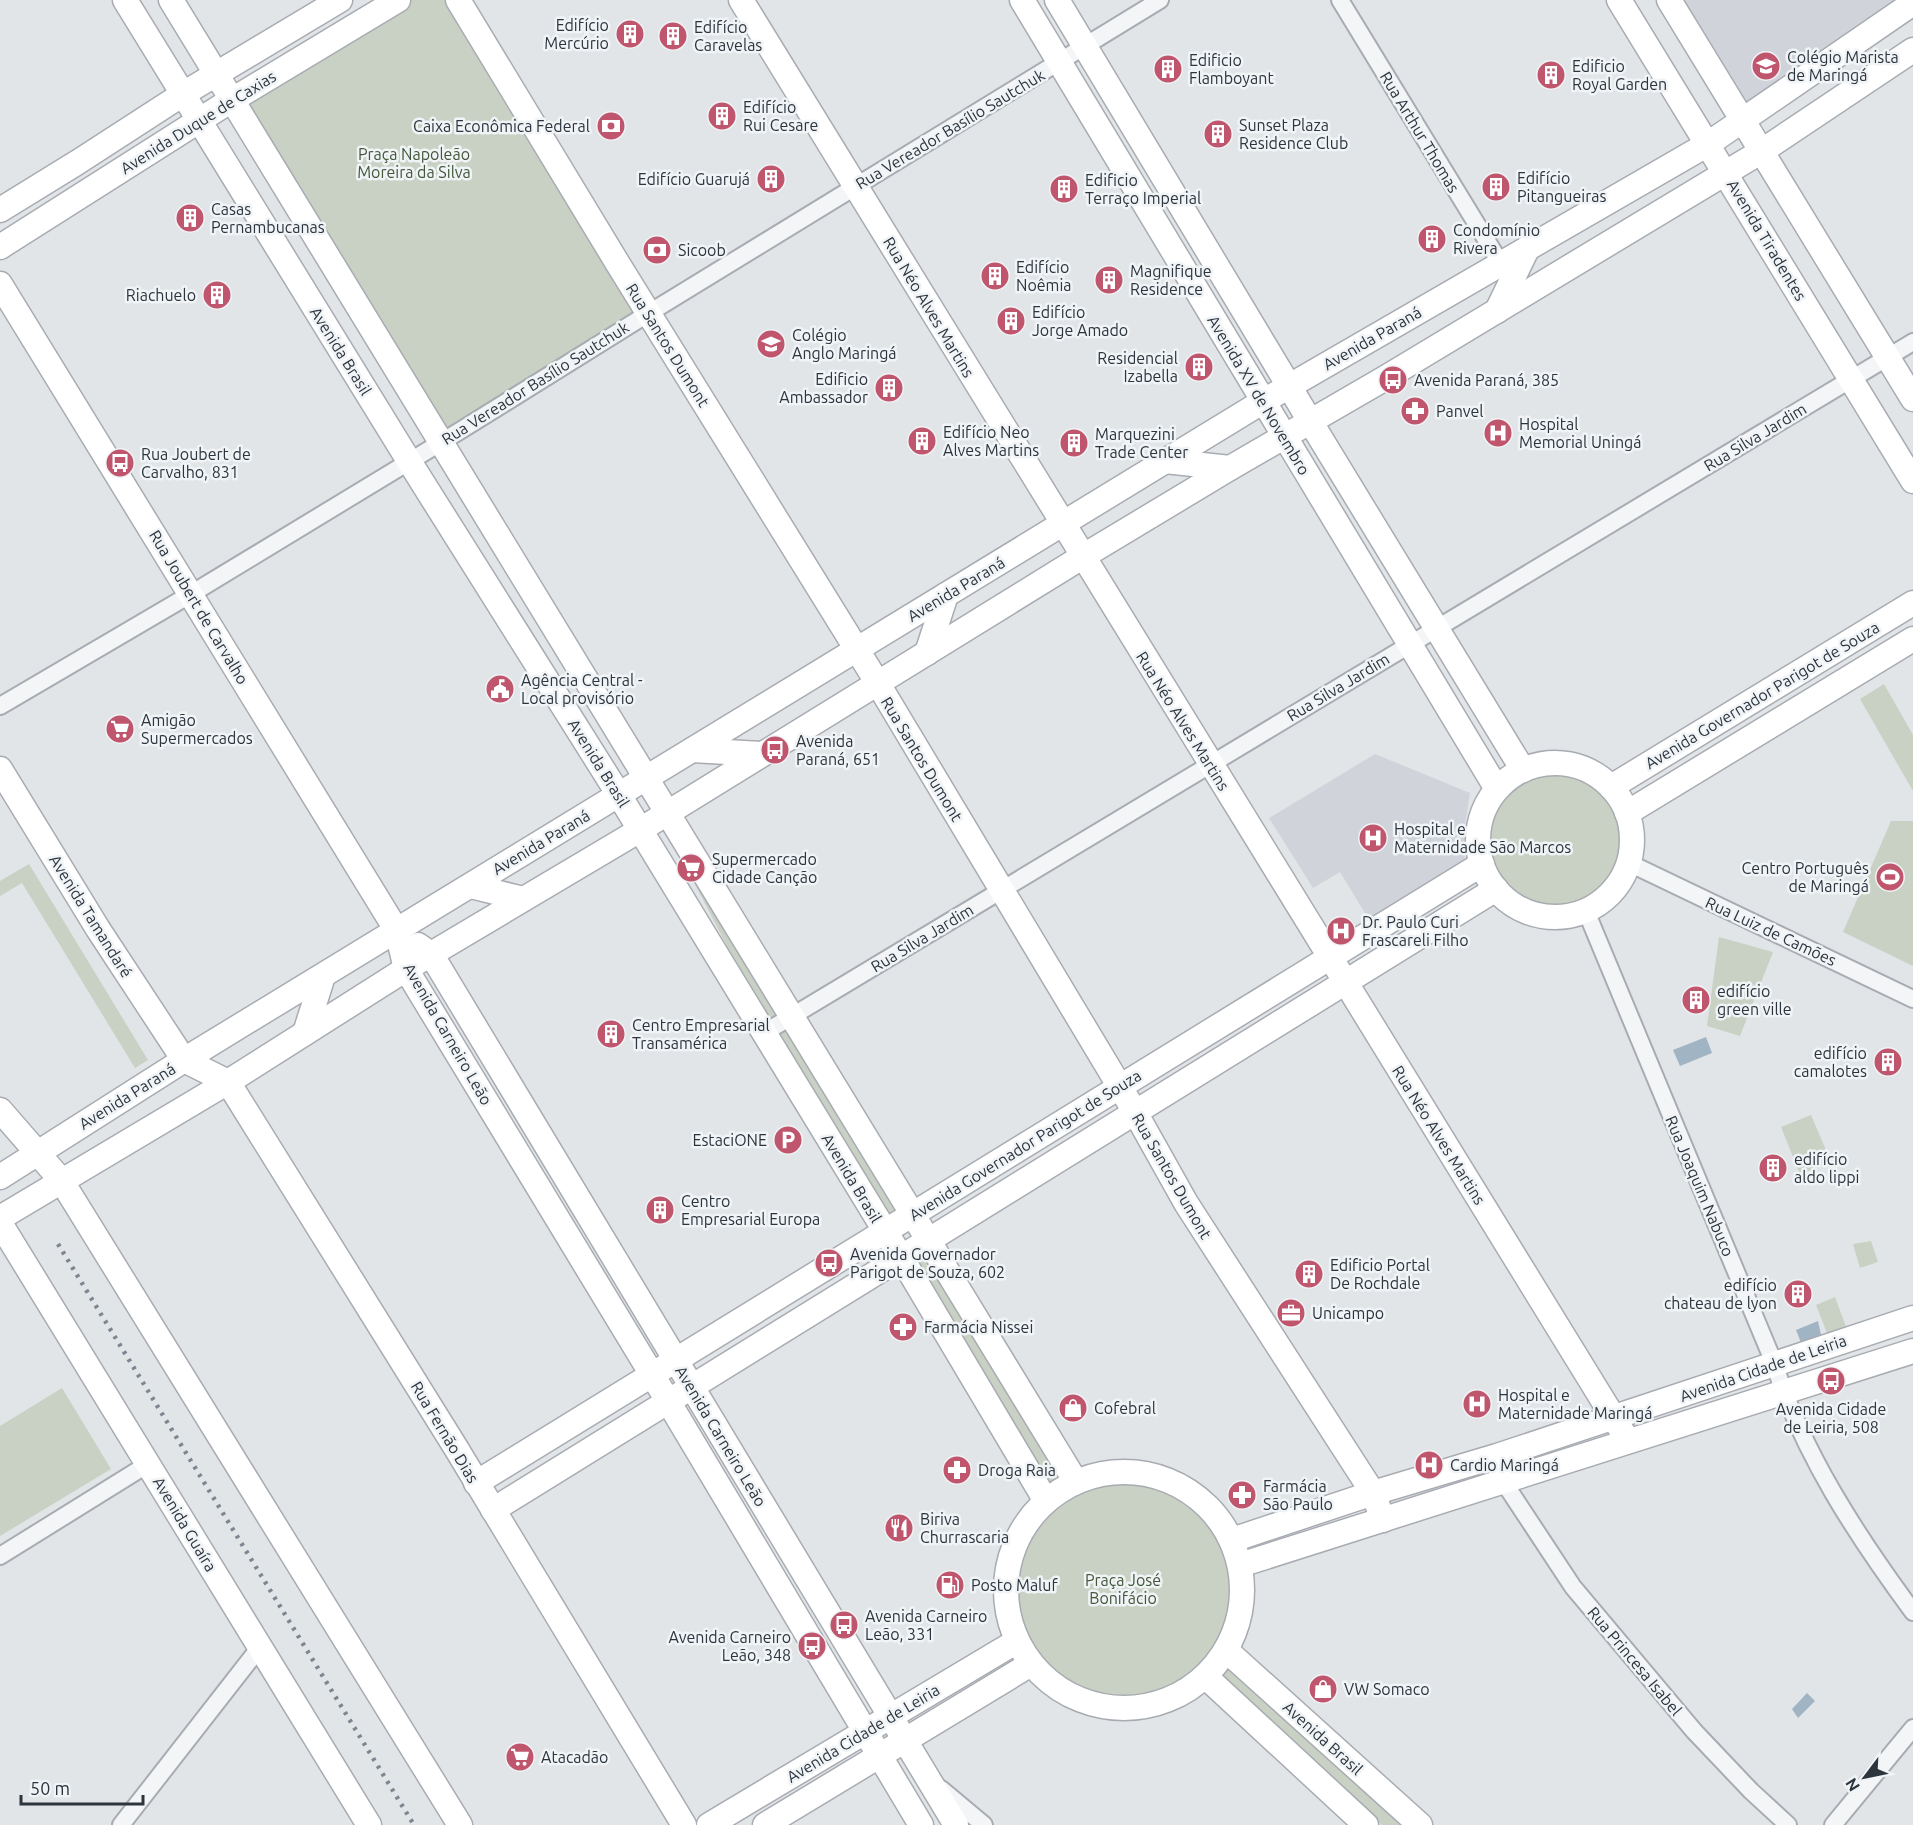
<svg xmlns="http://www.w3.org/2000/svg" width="1913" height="1825" viewBox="0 0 1913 1825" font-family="Ubuntu,sans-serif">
<rect width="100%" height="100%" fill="#e2e5e8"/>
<g fill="#d0d4da">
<path d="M1669 0H1913L1743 122Z"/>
<path d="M1375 754 1470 793 1464 831 1465 864 1371 923 1340 872 1313 888 1269 818Z"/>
</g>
<g fill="#c8d1c4">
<path d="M398 0H458L649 313 442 442 232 100Z"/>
<path d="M1884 684 1913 735V791L1860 699Z"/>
<circle cx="1555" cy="840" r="77"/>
<path d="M660 817 906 1218 891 1228 770 1029Z"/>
<path d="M1891 821H1913V966L1843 932Z"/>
<path d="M29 864 148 1060 135 1068 22 883 0 896V881Z"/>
<path d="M1719 937 1773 952 1740 1036 1707 1026Z"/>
<path d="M1811 1115 1831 1162 1800 1174 1781 1127Z"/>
<path d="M1871 1241 1878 1262 1860 1268 1853 1244Z"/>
<path d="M924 1243 1076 1482 1104 1473 1133 1472 1162 1478 1188 1491 1210 1509 1235 1539 1238 1549 1242 1593 1239 1621 1227 1651 1411 1825H1382L1212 1671C1192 1690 1164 1706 1136 1708 1130 1709 1123 1708 1117 1707 1061 1703 1014 1662 1007 1604 1005 1583 1007 1561 1016 1541 1023 1526 1034 1514 1046 1501L907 1254Z"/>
<path d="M1835 1297 1848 1332 1829 1338 1816 1305Z"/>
<path d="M62 1388 111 1469 0 1536V1426Z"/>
</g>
<g fill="#a1b4c4">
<path d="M1706 1037 1712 1053 1680 1066 1673 1050Z"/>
<path d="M1818 1321 1822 1339 1802 1345 1796 1330Z"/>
<path d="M1807 1693 1815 1701 1798 1718 1792 1709Z"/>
</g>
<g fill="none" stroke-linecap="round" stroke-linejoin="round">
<g stroke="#a8acb2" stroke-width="20">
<g id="street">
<path d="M1340 0 1501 264"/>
<path d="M0 706 191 594 458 432 649 313 1160 0"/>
<path d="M1629 863 1913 999"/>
<path d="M1586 911 1774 1363C1803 1454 1857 1536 1913 1612"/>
<path d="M764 1033 1913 342"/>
<path d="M1497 1456 1503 1481 1573 1587 1694 1731 1751 1791 1788 1825"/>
<path d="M0 1556 148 1464"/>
<path d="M941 1789 984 1825"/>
<path d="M121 1825 260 1647"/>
<path d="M1833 1825 1913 1728"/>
</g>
</g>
<g stroke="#a8acb2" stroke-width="27">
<g id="secondary">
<path d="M125 0 409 461 619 795 901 1257 1046 1501"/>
<path d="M171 0 1076 1482"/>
<path d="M458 0 618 264 877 682 1135 1112 1186 1203 1373 1493 1383 1520"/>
<path d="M741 0 1628 1441"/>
<path d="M1022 0 1497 789"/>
<path d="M1057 0 1310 421 1523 770"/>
<path d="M1619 0 1913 481"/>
<path d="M1669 0 1913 399"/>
<path d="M0 210 78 162 183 94 340 0"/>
<path d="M0 247 222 106 398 0"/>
<path d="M0 284 397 931 406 969 668 1401 921 1825"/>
<path d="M1497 311 1527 249"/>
<path d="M1165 461 1230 468"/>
<path d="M927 653 946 595"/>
<path d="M692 750 761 754"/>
<circle cx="1555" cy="840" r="77"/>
<path d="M0 769 98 929 184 1060"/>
<path d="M1611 787 1913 603"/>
<path d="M1627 813 1913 639"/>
<path d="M471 886 523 899"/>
<path d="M418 945 431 954 956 1825"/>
<path d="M305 1033 323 976"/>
<path d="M184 1060 228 1082 456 1448 684 1825"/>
<path d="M0 1110 61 1180 460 1825"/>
<path d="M0 1177 184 1060 1262 402 1708 144 1913 3"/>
<path d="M0 1218 228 1082 406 969 640 830 1082 557 1230 468 1387 377 1762 151 1913 50"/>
<path d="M0 1223 369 1825"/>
<circle cx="1124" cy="1590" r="118"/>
<path d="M476 1483 1482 864"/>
<path d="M493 1510 1496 889"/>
<path d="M1235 1539 1373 1493 1497 1456 1913 1318"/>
<path d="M1240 1565 1913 1351"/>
<path d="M1227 1651 1420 1825"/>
<path d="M1206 1677 1366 1825"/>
<path d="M709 1825 1017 1641"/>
<path d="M765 1825 1031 1664"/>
</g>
</g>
<use href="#street" stroke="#f4f5f7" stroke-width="16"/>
<use href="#secondary" stroke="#fff" stroke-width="24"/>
<path stroke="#7d8690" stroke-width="4.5" stroke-dasharray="3 6" stroke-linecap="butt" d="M58 1244 414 1825"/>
</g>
<defs>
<g id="building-disc" transform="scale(1.5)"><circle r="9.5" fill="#bf566d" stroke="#f1f4f6"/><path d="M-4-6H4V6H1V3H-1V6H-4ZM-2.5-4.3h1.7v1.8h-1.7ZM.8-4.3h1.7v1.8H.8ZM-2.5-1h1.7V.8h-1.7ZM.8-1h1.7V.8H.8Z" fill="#fff"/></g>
<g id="school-disc" transform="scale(1.5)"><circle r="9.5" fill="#bf566d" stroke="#f1f4f6"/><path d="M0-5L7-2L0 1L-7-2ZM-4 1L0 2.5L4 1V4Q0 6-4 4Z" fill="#fff"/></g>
<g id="bank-disc" transform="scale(1.5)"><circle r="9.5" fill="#bf566d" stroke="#f1f4f6"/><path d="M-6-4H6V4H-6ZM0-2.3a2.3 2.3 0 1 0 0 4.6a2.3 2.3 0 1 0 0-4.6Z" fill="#fff"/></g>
<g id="bus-disc" transform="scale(1.5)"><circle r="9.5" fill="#bf566d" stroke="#f1f4f6"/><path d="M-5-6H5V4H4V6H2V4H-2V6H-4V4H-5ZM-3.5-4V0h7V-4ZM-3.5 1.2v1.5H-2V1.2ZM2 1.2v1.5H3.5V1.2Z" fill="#fff"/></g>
<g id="pharmacy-disc" transform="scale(1.5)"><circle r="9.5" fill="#bf566d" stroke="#f1f4f6"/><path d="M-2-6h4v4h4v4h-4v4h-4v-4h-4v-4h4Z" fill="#fff"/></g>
<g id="hospital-disc" transform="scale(1.5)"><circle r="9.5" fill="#bf566d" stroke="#f1f4f6"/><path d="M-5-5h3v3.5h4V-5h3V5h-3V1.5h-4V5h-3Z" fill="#fff"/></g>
<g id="civic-disc" transform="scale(1.5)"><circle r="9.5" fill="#bf566d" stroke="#f1f4f6"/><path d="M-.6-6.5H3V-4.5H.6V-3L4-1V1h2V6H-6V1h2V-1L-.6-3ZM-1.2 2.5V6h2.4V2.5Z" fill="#fff"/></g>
<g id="supermarket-disc" transform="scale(1.5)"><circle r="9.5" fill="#bf566d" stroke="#f1f4f6"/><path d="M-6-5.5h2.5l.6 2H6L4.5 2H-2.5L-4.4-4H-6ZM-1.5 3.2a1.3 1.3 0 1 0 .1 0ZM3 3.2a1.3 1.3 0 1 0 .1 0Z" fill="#fff"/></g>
<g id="stadium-disc" transform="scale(1.5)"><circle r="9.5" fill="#bf566d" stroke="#f1f4f6"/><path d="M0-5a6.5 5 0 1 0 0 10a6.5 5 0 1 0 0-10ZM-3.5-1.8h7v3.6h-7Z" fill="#fff"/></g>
<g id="parking-disc" transform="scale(1.5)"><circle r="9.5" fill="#bf566d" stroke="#f1f4f6"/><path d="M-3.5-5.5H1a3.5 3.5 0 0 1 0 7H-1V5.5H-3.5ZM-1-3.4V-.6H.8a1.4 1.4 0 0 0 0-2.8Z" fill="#fff"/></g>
<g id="office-disc" transform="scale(1.5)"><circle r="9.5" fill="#bf566d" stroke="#f1f4f6"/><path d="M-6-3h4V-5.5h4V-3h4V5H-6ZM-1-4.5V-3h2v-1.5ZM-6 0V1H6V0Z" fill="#fff"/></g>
<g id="shop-disc" transform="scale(1.5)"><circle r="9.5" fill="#bf566d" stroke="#f1f4f6"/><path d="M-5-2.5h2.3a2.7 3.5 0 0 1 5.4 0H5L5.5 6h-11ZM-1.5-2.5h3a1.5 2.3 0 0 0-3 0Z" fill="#fff"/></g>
<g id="restaurant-disc" transform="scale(1.5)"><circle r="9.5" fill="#bf566d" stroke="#f1f4f6"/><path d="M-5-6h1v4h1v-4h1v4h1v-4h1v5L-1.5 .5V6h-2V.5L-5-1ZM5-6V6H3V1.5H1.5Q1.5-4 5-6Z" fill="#fff"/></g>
<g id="fuel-disc" transform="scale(1.5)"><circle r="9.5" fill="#bf566d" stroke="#f1f4f6"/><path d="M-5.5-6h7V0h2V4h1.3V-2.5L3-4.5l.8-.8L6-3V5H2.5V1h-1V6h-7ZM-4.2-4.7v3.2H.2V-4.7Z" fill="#fff"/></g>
</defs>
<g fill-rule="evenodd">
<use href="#building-disc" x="630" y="34"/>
<use href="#building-disc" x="673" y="36"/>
<use href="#school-disc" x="1766" y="66"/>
<use href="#building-disc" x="1168" y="69"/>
<use href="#building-disc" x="1551" y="75"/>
<use href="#building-disc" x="722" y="116"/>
<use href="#bank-disc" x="611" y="126"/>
<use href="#building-disc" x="1218" y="134"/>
<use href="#building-disc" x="771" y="179"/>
<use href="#building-disc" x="1496" y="187"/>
<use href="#building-disc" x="1064" y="189"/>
<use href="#building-disc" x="190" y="218"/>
<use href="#building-disc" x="1432" y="239"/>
<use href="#bank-disc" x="657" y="250"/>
<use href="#building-disc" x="995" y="276"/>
<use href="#building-disc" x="1109" y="280"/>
<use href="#building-disc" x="217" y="295"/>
<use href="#building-disc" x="1011" y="321"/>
<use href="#school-disc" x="771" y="344"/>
<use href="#building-disc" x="1199" y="367"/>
<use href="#bus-disc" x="1393" y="380"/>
<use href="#building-disc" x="889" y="388"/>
<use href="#pharmacy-disc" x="1415" y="411"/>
<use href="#hospital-disc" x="1498" y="433"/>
<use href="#building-disc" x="922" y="441"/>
<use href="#building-disc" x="1074" y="443"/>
<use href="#bus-disc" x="120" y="463"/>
<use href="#civic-disc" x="500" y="689"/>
<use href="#supermarket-disc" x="120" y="729"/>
<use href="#bus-disc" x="775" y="750"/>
<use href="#hospital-disc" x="1373" y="838"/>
<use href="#supermarket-disc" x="691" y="868"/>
<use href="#stadium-disc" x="1890" y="877"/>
<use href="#hospital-disc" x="1341" y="931"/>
<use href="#building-disc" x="1696" y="1000"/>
<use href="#building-disc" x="611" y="1034"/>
<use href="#building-disc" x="1888" y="1062"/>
<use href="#parking-disc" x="788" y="1140"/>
<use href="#building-disc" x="1773" y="1168"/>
<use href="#building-disc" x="660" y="1210"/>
<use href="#bus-disc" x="829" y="1263"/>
<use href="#building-disc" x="1309" y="1274"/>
<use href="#building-disc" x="1798" y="1294"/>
<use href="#office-disc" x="1291" y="1313"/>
<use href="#pharmacy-disc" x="903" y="1327"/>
<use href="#bus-disc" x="1831" y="1381"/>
<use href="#hospital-disc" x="1477" y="1404"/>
<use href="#shop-disc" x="1073" y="1408"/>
<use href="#hospital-disc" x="1429" y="1465"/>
<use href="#pharmacy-disc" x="957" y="1470"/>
<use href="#pharmacy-disc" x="1242" y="1495"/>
<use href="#restaurant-disc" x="899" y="1528"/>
<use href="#fuel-disc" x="950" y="1585"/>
<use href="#bus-disc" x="844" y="1625"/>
<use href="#bus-disc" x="812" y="1646"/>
<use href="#shop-disc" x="1323" y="1689"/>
<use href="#supermarket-disc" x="520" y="1757"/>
</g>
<g text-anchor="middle" stroke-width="5" stroke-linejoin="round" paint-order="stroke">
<g font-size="16" fill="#2c343e" stroke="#f1f4f6" text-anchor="start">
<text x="609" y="31" text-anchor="end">Edifício<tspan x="609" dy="18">Mercúrio</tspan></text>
<text x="694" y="33">Edifício<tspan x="694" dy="18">Caravelas</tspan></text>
<text x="1787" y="63">Colégio Marista<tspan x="1787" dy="18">de Maringá</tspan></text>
<text x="1189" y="66">Edificio<tspan x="1189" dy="18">Flamboyant</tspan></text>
<text x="1572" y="72">Edificio<tspan x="1572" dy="18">Royal Garden</tspan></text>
<text x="743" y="113">Edifício<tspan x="743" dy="18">Rui Cesare</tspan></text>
<text x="1239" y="131">Sunset Plaza<tspan x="1239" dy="18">Residence Club</tspan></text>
<text x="590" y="132" text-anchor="end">Caixa Econômica Federal</text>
<text x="1517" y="184">Edifício<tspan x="1517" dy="18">Pitangueiras</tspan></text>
<text x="750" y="185" text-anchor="end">Edifício Guarujá</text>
<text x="1085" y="186">Edificio<tspan x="1085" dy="18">Terraço Imperial</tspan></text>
<text x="211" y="215">Casas<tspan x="211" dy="18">Pernambucanas</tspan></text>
<text x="1453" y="236">Condomínio<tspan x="1453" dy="18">Rivera</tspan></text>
<text x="678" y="256">Sicoob</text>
<text x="1016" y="273">Edifício<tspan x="1016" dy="18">Noêmia</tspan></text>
<text x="1130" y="277">Magnifique<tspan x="1130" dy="18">Residence</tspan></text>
<text x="196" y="301" text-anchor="end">Riachuelo</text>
<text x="1032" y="318">Edifício<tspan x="1032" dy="18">Jorge Amado</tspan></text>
<text x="792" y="341">Colégio<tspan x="792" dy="18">Anglo Maringá</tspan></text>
<text x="1178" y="364" text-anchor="end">Residencial<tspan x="1178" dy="18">Izabella</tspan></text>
<text x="868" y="385" text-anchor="end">Edificio<tspan x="868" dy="18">Ambassador</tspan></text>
<text x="1414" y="386">Avenida Paraná, 385</text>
<text x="1436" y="417">Panvel</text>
<text x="1519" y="430">Hospital<tspan x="1519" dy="18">Memorial Uningá</tspan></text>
<text x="943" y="438">Edifício Neo<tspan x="943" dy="18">Alves Martins</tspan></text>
<text x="1095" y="440">Marquezini<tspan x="1095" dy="18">Trade Center</tspan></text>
<text x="141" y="460">Rua Joubert de<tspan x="141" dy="18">Carvalho, 831</tspan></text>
<text x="521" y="686">Agência Central -<tspan x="521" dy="18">Local provisório</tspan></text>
<text x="141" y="726">Amigão<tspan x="141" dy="18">Supermercados</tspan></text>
<text x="796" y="747">Avenida<tspan x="796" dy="18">Paraná, 651</tspan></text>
<text x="1394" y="835">Hospital e<tspan x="1394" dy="18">Maternidade São Marcos</tspan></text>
<text x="712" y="865">Supermercado<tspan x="712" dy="18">Cidade Canção</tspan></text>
<text x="1869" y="874" text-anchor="end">Centro Português<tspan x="1869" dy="18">de Maringá</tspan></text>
<text x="1362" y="928">Dr. Paulo Curi<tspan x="1362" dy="18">Frascareli Filho</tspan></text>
<text x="1717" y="997">edifício<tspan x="1717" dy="18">green ville</tspan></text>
<text x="632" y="1031">Centro Empresarial<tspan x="632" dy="18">Transamérica</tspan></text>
<text x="1867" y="1059" text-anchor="end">edifício<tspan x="1867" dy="18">camalotes</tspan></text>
<text x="767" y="1146" text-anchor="end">EstaciONE</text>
<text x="1794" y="1165">edifício<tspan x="1794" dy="18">aldo lippi</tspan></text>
<text x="681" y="1207">Centro<tspan x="681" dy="18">Empresarial Europa</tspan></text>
<text x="850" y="1260">Avenida Governador<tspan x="850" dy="18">Parigot de Souza, 602</tspan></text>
<text x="1330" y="1271">Edificio Portal<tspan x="1330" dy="18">De Rochdale</tspan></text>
<text x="1777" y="1291" text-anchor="end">edifício<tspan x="1777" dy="18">chateau de lyon</tspan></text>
<text x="1312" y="1319">Unicampo</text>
<text x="924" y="1333">Farmácia Nissei</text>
<text x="1498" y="1401">Hospital e<tspan x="1498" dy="18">Maternidade Maringá</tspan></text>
<text x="1094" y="1414">Cofebral</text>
<text x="1831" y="1415" text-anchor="middle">Avenida Cidade<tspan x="1831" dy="18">de Leiria, 508</tspan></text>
<text x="1450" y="1471">Cardio Maringá</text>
<text x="978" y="1476">Droga Raia</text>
<text x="1263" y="1492">Farmácia<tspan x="1263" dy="18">São Paulo</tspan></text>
<text x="920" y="1525">Biriva<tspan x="920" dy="18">Churrascaria</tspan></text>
<text x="971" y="1591">Posto Maluf</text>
<text x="865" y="1622">Avenida Carneiro<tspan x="865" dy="18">Leão, 331</tspan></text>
<text x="791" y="1643" text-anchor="end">Avenida Carneiro<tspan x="791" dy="18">Leão, 348</tspan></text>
<text x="1344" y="1695">VW Somaco</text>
<text x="541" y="1763">Atacadão</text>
</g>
<g font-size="16" fill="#2c343e" stroke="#f1f4f6">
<text transform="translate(198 122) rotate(-32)" y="6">Avenida Duque de Caxias</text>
<text transform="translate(950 129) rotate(-31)" y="6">Rua Vereador Basílio Sautchuk</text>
<text transform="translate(1420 132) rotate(59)" y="6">Rua Arthur Thomas</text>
<text transform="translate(1767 240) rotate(59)" y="6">Avenida Tiradentes</text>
<text transform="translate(929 307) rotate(59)" y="6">Rua Néo Alves Martins</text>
<text transform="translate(1372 338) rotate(-30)" y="6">Avenida Paraná</text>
<text transform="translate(668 345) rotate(58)" y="6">Rua Santos Dumont</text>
<text transform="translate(341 351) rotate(58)" y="6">Avenida Brasil</text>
<text transform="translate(535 383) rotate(-32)" y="6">Rua Vereador Basílio Sautchuk</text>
<text transform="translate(1259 395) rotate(59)" y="6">Avenida XV de Novembro</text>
<text transform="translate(1755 437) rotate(-31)" y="6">Rua Silva Jardim</text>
<text transform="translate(956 589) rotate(-31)" y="6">Avenida Paraná</text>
<text transform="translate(199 607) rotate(59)" y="6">Rua Joubert de Carvalho</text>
<text transform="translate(1338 687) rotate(-31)" y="6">Rua Silva Jardim</text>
<text transform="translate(1762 695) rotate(-31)" y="6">Avenida Governador Parigot de Souza</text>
<text transform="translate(1183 721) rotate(58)" y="6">Rua Néo Alves Martins</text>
<text transform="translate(922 759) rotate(59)" y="6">Rua Santos Dumont</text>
<text transform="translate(599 763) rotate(58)" y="6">Avenida Brasil</text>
<text transform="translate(541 842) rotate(-31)" y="6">Avenida Paraná</text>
<text transform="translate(91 916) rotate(58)" y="6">Avenida Tamandaré</text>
<text transform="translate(1771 931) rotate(25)" y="6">Rua Luiz de Camões</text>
<text transform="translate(922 938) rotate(-31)" y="6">Rua Silva Jardim</text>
<text transform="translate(448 1034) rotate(60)" y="6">Avenida Carneiro Leão</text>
<text transform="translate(127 1096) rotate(-32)" y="6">Avenida Paraná</text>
<text transform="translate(1439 1135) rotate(58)" y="6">Rua Néo Alves Martins</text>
<text transform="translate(1025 1145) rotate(-32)" y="6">Avenida Governador Parigot de Souza</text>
<text transform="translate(1172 1176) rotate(60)" y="6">Rua Santos Dumont</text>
<text transform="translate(852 1178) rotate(59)" y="6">Avenida Brasil</text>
<text transform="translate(1700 1186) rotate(67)" y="6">Rua Joaquim Nabuco</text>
<text transform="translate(1763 1368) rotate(-19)" y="6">Avenida Cidade de Leiria</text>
<text transform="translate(445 1432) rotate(59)" y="6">Rua Fernão Dias</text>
<text transform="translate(721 1436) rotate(59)" y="6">Avenida Carneiro Leão</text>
<text transform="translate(185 1524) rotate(59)" y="6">Avenida Guaíra</text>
<text transform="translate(1635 1661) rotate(50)" y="6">Rua Princesa Isabel</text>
<text transform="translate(863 1733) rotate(-31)" y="6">Avenida Cidade de Leiria</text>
<text transform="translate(1323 1738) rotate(42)" y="6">Avenida Brasil</text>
</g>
<g font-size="16" fill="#42583b" stroke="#f1f4f6">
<text x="414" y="160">Praça Napoleão<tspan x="414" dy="18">Moreira da Silva</tspan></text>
<text x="1123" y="1586">Praça José<tspan x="1123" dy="18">Bonifácio</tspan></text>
</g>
</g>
<g transform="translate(1865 1777) rotate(238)" stroke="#f1f4f6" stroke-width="4.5" paint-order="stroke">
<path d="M0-4.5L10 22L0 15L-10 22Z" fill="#2c343e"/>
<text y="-9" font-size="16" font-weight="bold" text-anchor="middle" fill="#2c343e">N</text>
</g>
<path d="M21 1795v9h122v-9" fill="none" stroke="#2c343e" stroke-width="3"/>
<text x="30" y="1795" font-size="18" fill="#2c343e" stroke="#f1f4f6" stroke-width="4.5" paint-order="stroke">50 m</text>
</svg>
